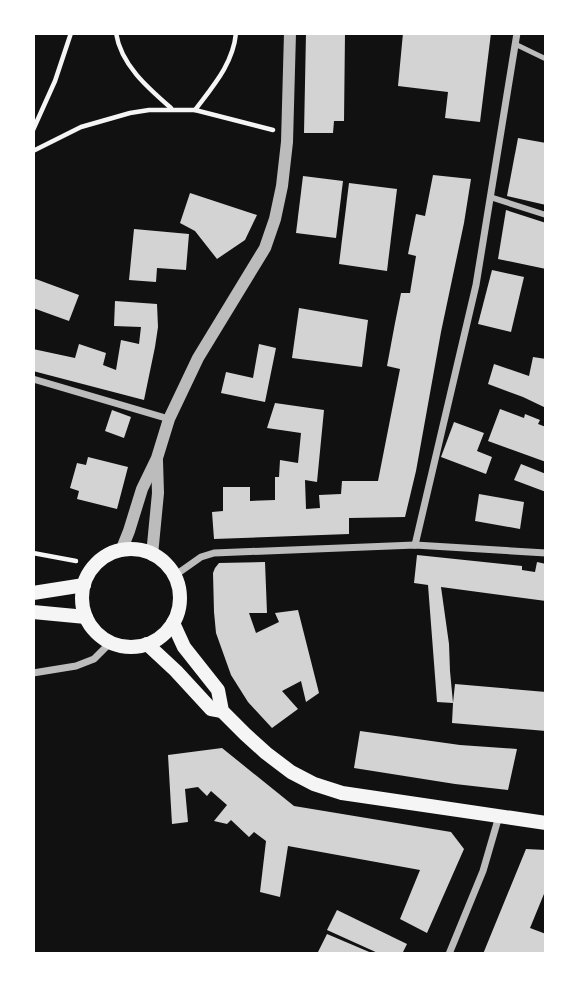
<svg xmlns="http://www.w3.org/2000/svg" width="579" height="987" viewBox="0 0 579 987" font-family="Signika,sans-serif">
<rect width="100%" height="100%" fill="#111"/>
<g fill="#d3d3d3">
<path d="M306 33H345L344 121H334L333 133H304Z"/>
<path d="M403 33H491L480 122 445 118 448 92 398 86Z"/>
<path d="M518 138 546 143V205L507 196Z"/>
<path d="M433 175 471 179 464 223 441 332 416 471 405 517 349 518V534L214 539 212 512 223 511V487H250V501L275 500V477H279L280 460 298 463 301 433 267 428 275 403 324 410 317 482 305 480 306 509 320 508 319 495 341 494 342 481H378L400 369 387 366 395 323 401 293H410L416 256 408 254 416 214 425 216Z"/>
<path d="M303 176 343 181 336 238 296 233Z"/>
<path d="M349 183 397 189 387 271 339 264Z"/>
<path d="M190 193 257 215 245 240 217 259 195 231 180 223Z"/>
<path d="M506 210 546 223V269L498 259Z"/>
<path d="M134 229 189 234 186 270 157 268 156 282 129 280Z"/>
<path d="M492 270 524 277 511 332 478 324Z"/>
<path d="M33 278 79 295 69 321 33 308Z"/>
<path d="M115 301 157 304 158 327 155 347 144 400 33 371V349L75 358 79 344 106 353 103 365 116 370 121 340 139 344 141 327 114 326Z"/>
<path d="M299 308 368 320 362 367 292 358Z"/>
<path d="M259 344 276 348 265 402 221 393 226 372 253 378Z"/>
<path d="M533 357 546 359V408L523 397 488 384 494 364 529 376Z"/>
<path d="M500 409 524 418 525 414 540 420 538 424 546 427V462L488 441Z"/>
<path d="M112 410 131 417 124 438 105 431Z"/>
<path d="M454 422 484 433 477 451 492 457 486 474 441 457Z"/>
<path d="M88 457 128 467 117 509 77 499 79 491 70 488 77 463 86 465Z"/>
<path d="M521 464 546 474V492L514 480Z"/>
<path d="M479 494 524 502 520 529 475 521Z"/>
<path d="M417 555 522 566V570L535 572 537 562 546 564V601L441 587 449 644 450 671 453 703 455 684 546 692V731L452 723 453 703 437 702 428 585 414 583Z"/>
<path d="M265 562 267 613H249L256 633 279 622 275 613 298 610 319 693 306 702 301 681 282 691 298 709 272 728 248 702 231 675 216 633 214 612 213 573 215 568 219 563Z"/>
<path d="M360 731 460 745 517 749 508 790 455 784 354 768Z"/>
<path d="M222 748 294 806 451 832 464 849 427 933 400 919 420 870 288 846 280 897 260 892 266 841 254 832 249 837 231 820 227 824 214 821 227 805 211 791 207 796 198 787 185 789 188 822 172 824 168 755Z"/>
<path d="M526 849 546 850V889L530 928 546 934V954H483Z"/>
<path d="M337 910 407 944 402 954H380L327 930Z"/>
<path d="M327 934 374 954H317Z"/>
</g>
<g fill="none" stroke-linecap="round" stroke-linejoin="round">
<g stroke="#f5f5f5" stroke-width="4.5">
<path d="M116 33C121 65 148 88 171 108"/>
<path d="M195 110C213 86 233 64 236 33"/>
<path d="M33 130 55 81 71 33"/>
<path d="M33 151 81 127 130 113 149 110H195L273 130"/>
<path d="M33 553 76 561"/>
</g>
<path stroke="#bcbcbc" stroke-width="5" d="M515 44 546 59"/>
<path stroke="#bcbcbc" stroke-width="6" d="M490 197 546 215"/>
<g stroke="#bcbcbc" stroke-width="7">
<path d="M33 379 169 419"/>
<path d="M415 545 476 285 517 33"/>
<path d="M174 576 201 557 214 553 415 545 546 553"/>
<path d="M33 673 76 666 94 659 110 643"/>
<path d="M449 954 483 871 499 816"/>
</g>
<g stroke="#bcbcbc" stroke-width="12">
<path d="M121 551 129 531 142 489 157 458 169 419 198 358 265 248 275 219 282 186 287 142 290 33"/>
<path d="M152 555 158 493 157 461"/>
</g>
<g stroke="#f5f5f5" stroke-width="14">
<circle cx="131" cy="598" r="49"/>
<path d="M33 593 84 585"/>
<path d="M33 612 86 617"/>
<path d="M173 623 184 647 218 690 222 711 245 734 266 753 291 772 314 784 342 793 546 823"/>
<path d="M147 644 176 671 211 709 222 711"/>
</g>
</g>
<rect width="579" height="987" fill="none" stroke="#ffffff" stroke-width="70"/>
</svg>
